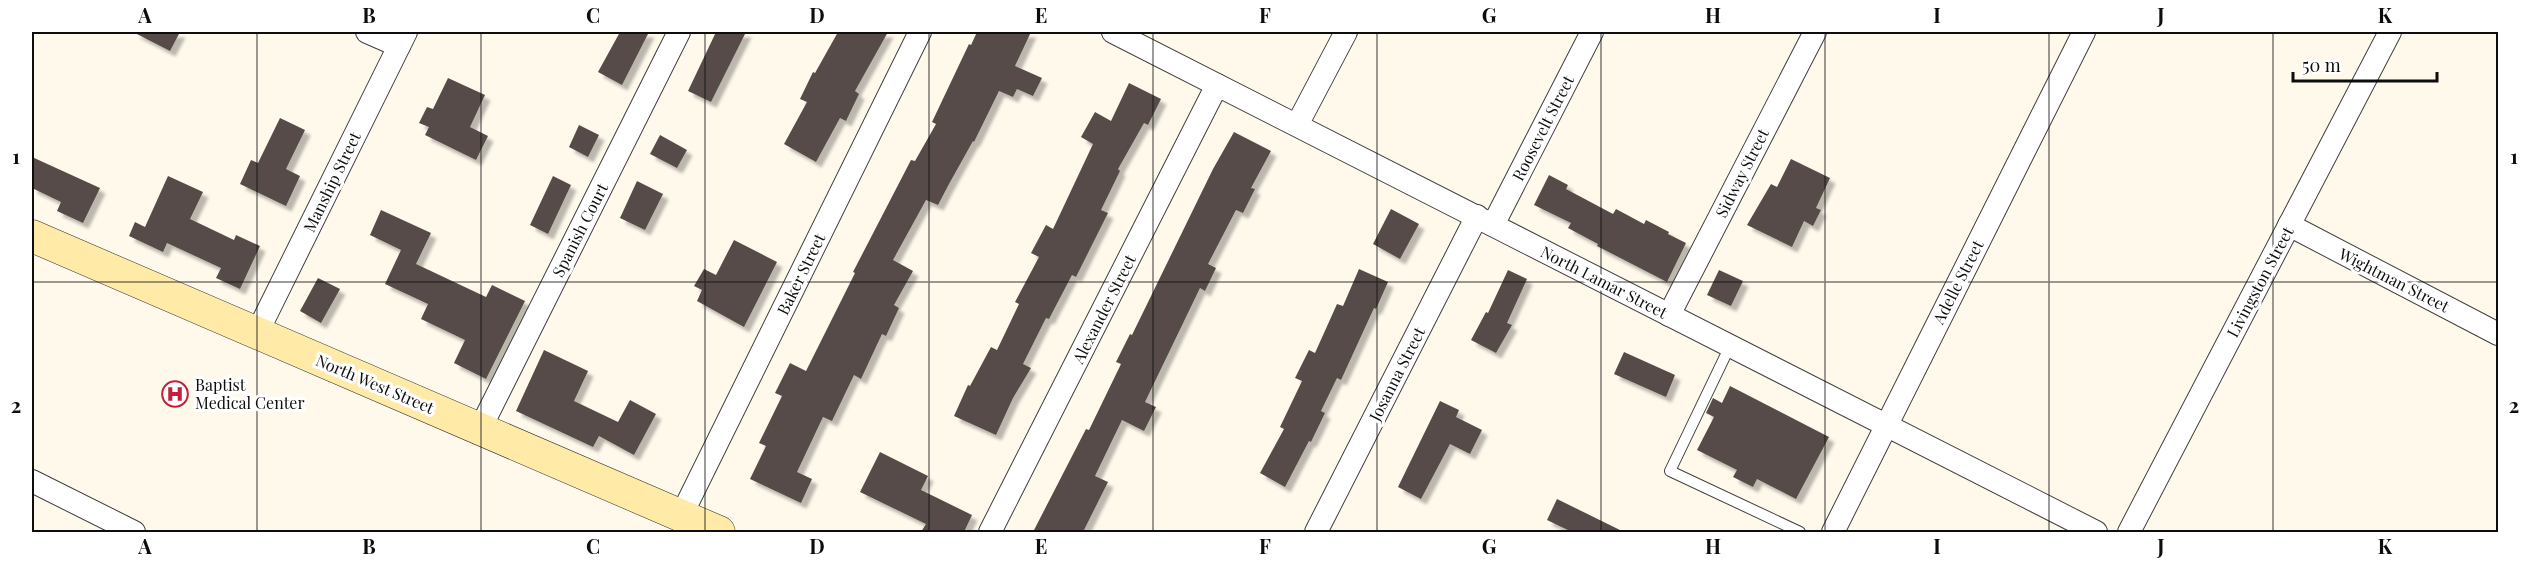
<svg xmlns="http://www.w3.org/2000/svg" width="2530" height="564" viewBox="0 0 2530 564" font-family="'Playfair Display',serif">
<defs>
<filter id="shadow"><feDropShadow dx="5.5" dy="5.5" stdDeviation="1.5" flood-color="#0004"/></filter>
</defs>
<rect width="100%" height="100%" fill="#fff9ec"/>
<g fill="#564c48" filter="url(#shadow)">
<path d="M133 32H180L170 51Z"/>
<path d="M620 32H649L622 85 598 72Z"/>
<path d="M716 32H746L711 102 688 91Z"/>
<path d="M838 32H888L855 91 859 94 846 121 840 118 816 162 784 144 807 102 800 99 813 72 815 73Z"/>
<path d="M977 32H1031L1015 66 1042 78 1033 96 1017 89 1013 97 999 91 974 142 973 141 949 184 938 205 926 200 893 260 913 271 894 305 899 308 886 336 882 334 861 379 854 375 832 421 823 417 797 472 812 479 801 503 750 479 766 446 759 443 782 396 775 393 790 363 806 371 855 273 853 272 911 160 915 161 936 124 932 122 969 44 971 45Z"/>
<path d="M448 78 485 95 470 127 488 136 476 160 425 135 429 127 419 123 427 107 433 109Z"/>
<path d="M1129 83 1161 99 1148 125 1144 123 1118 169 1120 171 1101 210 1108 213 1076 277 1072 275 1049 319 1046 318 1023 364 1031 368 1013 398 996 435 954 416 968 385 970 386 991 347 997 350 1019 304 1015 302 1039 257 1031 253 1046 225 1053 229 1093 144 1081 137 1095 112 1111 121Z"/>
<path d="M280 118 305 130 286 169 300 176 286 206 240 184 251 160 258 163Z"/>
<path d="M579 125 599 135 588 157 569 147Z"/>
<path d="M1234 132 1271 151 1251 188 1255 189 1243 213 1236 210 1208 264 1216 268 1205 291 1200 288 1145 402 1156 407 1144 431 1122 420 1095 476 1108 482 1083 532H1033L1086 429 1089 430 1121 364 1116 362 1130 334 1132 335 1213 169Z"/>
<path d="M660 135 687 150 677 168 650 154Z"/>
<path d="M32 157 100 188 83 223 57 211 61 202 32 188Z"/>
<path d="M1791 159 1830 178 1816 208 1821 210 1813 226 1804 221 1792 247 1747 225 1771 184 1777 187Z"/>
<path d="M1549 175 1568 185 1566 189 1613 214 1616 209 1644 224 1646 220 1669 232 1668 234 1686 243 1667 282 1597 246 1598 244 1568 228 1571 223 1534 205Z"/>
<path d="M168 176 203 192 190 219 234 240 236 235 260 246 240 289 216 278 221 268 167 243 163 252 129 236 135 222 145 227Z"/>
<path d="M553 176 571 185 548 234 530 225Z"/>
<path d="M637 181 663 194 645 230 620 218Z"/>
<path d="M1391 209 1419 224 1400 259 1373 244Z"/>
<path d="M381 210 431 233 416 264 486 297 492 285 525 301 486 379 454 363 465 340 421 319 428 304 385 284 401 250 370 235Z"/>
<path d="M734 240 777 262 744 327 697 301 702 290 694 286 704 269 716 275Z"/>
<path d="M1359 269 1388 282 1376 309 1374 308 1341 380 1337 378 1321 411 1325 413 1311 442 1309 441 1285 487 1260 473 1284 429 1280 427 1302 381 1295 378 1309 350 1315 353 1337 304 1343 306Z"/>
<path d="M1508 270 1527 279 1507 323 1512 325 1496 353 1471 340 1486 312 1488 313Z"/>
<path d="M1719 270 1743 281 1731 306 1707 295Z"/>
<path d="M318 278 340 289 321 323 300 311Z"/>
<path d="M544 350 588 371 574 401 618 422 630 400 656 414 634 455 599 436 593 447 516 411Z"/>
<path d="M1624 352 1675 375 1666 397 1614 374Z"/>
<path d="M1730 386 1829 437 1796 499 1757 479 1753 487 1733 477 1737 470 1697 450 1714 417 1706 413 1713 398 1722 403Z"/>
<path d="M1440 401 1459 410 1456 417 1482 430 1470 454 1450 444 1421 499 1398 487Z"/>
<path d="M880 452 928 476 921 490 972 515 964 532H921L926 524 860 492Z"/>
<path d="M1557 499 1624 532H1572L1547 520Z"/>
</g>
<g fill="none" stroke-linecap="round" stroke-linejoin="round">
<g stroke="#404040" stroke-width="12">
<path id="lane" d="M1730 346 1670 471 1800 532"/>
</g>
<g stroke="#404040" stroke-width="24">
<g id="street">
<path d="M367 32 399 46"/>
<path d="M1113 32 2096 532"/>
<path d="M1297 125 1346 32"/>
<path d="M1493 225 1592 32"/>
<path d="M2289 225 2498 334"/>
<path d="M1669 315 1815 32"/>
<path d="M257 333 406 32"/>
<path d="M480 429 679 32"/>
<path d="M32 481 134 532"/>
<path d="M681 516 920 32"/>
<path d="M990 532 1217 85"/>
<path d="M1316 532 1477 216"/>
<path d="M1833 532 2084 32"/>
<path d="M2129 532 2390 32"/>
</g>
</g>
<g stroke="#2f2f2f" stroke-width="33">
<path id="secondary" d="M32 236 719 532"/>
</g>
<use href="#lane" stroke="#fff" stroke-width="10"/>
<use href="#street" stroke="#fff" stroke-width="22"/>
<use href="#secondary" stroke="#ffeba7" stroke-width="32"/>
</g>
<path fill="none" stroke="#0d0d0d" stroke-width="1.5" stroke-opacity="0.55" d="M257 32V532M481 32V532M705 32V532M929 32V532M1153 32V532M1377 32V532M1601 32V532M1825 32V532M2049 32V532M2273 32V532M32 282H2498"/>
<defs>
<g id="hospital-ring" transform="scale(1.35)"><circle r="9.5" fill="#fff" stroke="#c31e3a" stroke-width="1.5"/><path d="M-5-5h3v3.5h4V-5h3V5h-3V1.5h-4V5h-3Z" fill="#c31e3a"/></g>
</defs>
<g fill-rule="evenodd">
<use href="#hospital-ring" x="175" y="394"/>
</g>
<g text-anchor="middle" stroke-width="6" stroke-linejoin="round" paint-order="stroke">
<g font-size="16" fill="#0d0d0d" stroke="#fff">
<text transform="translate(1543 128) rotate(-63)" y="6">Roosevelt Street</text>
<text transform="translate(1742 173) rotate(-63)" y="6">Sidway Street</text>
<text transform="translate(332 182) rotate(-64)" y="6">Manship Street</text>
<text transform="translate(580 230) rotate(-63)" y="6">Spanish Court</text>
<text transform="translate(801 274) rotate(-64)" y="6">Baker Street</text>
<text transform="translate(2394 280) rotate(27)" y="6">Wightman Street</text>
<text transform="translate(1604 282) rotate(27)" y="6">North Lamar Street</text>
<text transform="translate(1958 282) rotate(-63)" y="6">Adelle Street</text>
<text transform="translate(2260 282) rotate(-62)" y="6">Livingston Street</text>
<text transform="translate(1104 309) rotate(-63)" y="6">Alexander Street</text>
<text transform="translate(1397 374) rotate(-63)" y="6">Josanna Street</text>
<text transform="translate(375 384) rotate(23)" y="6">North West Street</text>
</g>
<g font-size="16" fill="#0d0d0d" stroke="#fff" text-anchor="start">
<text x="195" y="391">Baptist<tspan x="195" dy="18">Medical Center</tspan></text>
</g>
</g>
<rect width="2530" height="564" fill="none" stroke="#ffffff" stroke-width="66"/>
<path d="M2293 72v9h144v-9" fill="none" stroke="#0d0d0d" stroke-width="3"/>
<text x="2302" y="72" font-size="18" fill="#0d0d0d" stroke="#ffffff" stroke-width="4.5" paint-order="stroke">50 m</text>
<rect x="33" y="33" width="2464" height="498" fill="none" stroke="#0d0d0d" stroke-width="2"/>
<g font-size="20" text-anchor="middle" font-weight="bold" fill="#0d0d0d">
<text x="145" y="23">A</text>
<text x="369" y="23">B</text>
<text x="593" y="23">C</text>
<text x="817" y="23">D</text>
<text x="1041" y="23">E</text>
<text x="1265" y="23">F</text>
<text x="1489" y="23">G</text>
<text x="1713" y="23">H</text>
<text x="1937" y="23">I</text>
<text x="2161" y="23">J</text>
<text x="2385" y="23">K</text>
<text x="16" y="164">1</text>
<text x="2514" y="164">1</text>
<text x="16" y="413">2</text>
<text x="2514" y="413">2</text>
<text x="145" y="554">A</text>
<text x="369" y="554">B</text>
<text x="593" y="554">C</text>
<text x="817" y="554">D</text>
<text x="1041" y="554">E</text>
<text x="1265" y="554">F</text>
<text x="1489" y="554">G</text>
<text x="1713" y="554">H</text>
<text x="1937" y="554">I</text>
<text x="2161" y="554">J</text>
<text x="2385" y="554">K</text>
</g>
</svg>
